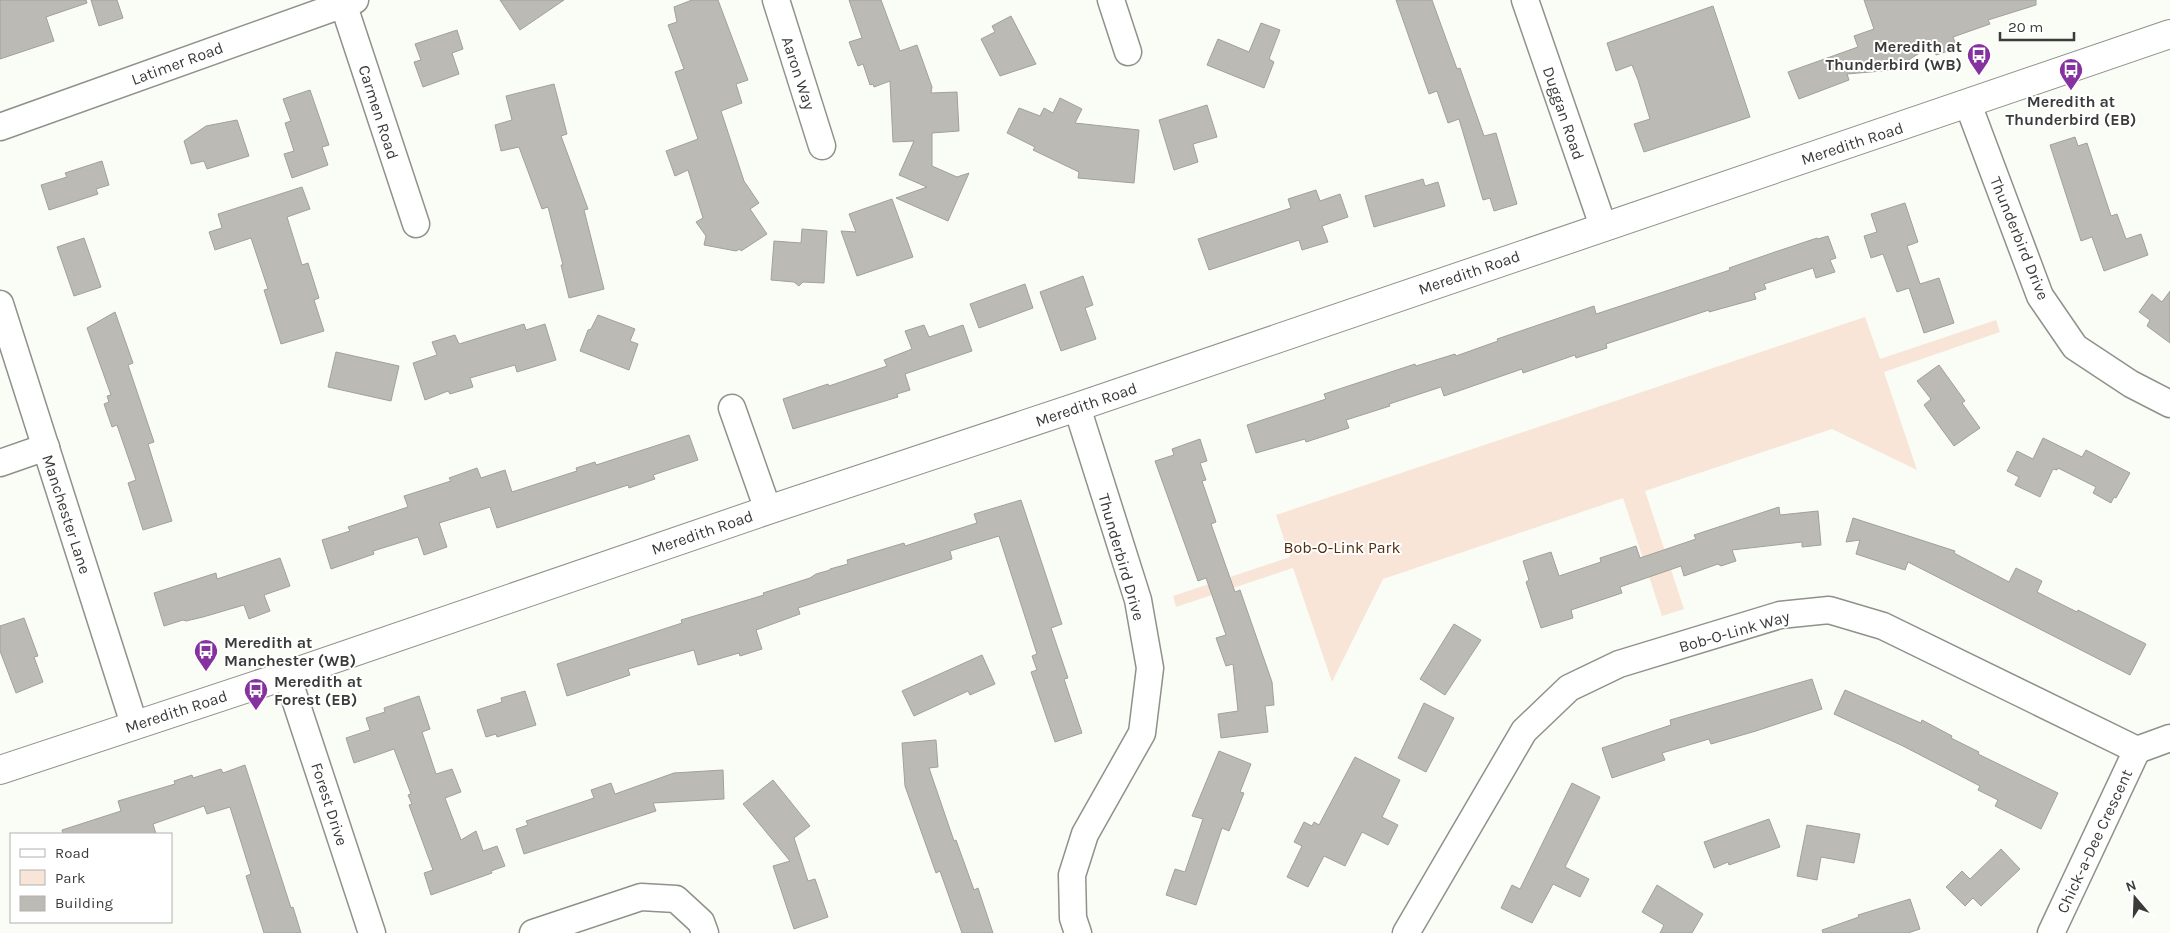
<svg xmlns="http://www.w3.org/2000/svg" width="2170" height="933" viewBox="0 0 2170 933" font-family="Karla,sans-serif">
<rect width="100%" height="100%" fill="#fafdf6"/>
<path fill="#f8e5d7" d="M1865 317 1880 359 1996 320 2000 332 1884 372 1917 470 1832 429 1645 491 1684 609 1662 616 1623 498 1383 579 1332 682 1293 568 1176 607 1173 596 1290 557 1276 515Z"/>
<g fill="#bcbab4" stroke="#a2a09a">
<path d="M0 0H86L87 3 46 17 54 41 0 59Z"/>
<path d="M91 0H117L123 18 99 26Z"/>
<path d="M500 0H564L520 30Z"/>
<path d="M692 0H718L748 80 736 84 742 103 721 111 744 181 759 203 750 209 767 234 741 251 740 249 736 251 704 245 706 236 696 222 703 218 688 170 675 176 666 151 698 139 675 72 684 69 668 25 677 22 674 7Z"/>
<path d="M849 0H881L900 51 917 45 932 87 931 93 957 92 959 131 932 133V166L957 177 969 173 948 221 896 198 927 187 899 175 914 141 893 142 890 81 874 87 873 84 870 85 863 64 858 66 849 42 862 38Z"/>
<path d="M1396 0H1432L1457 69 1460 68 1484 136 1496 133 1517 204 1494 211 1490 198 1483 200 1459 119 1448 123 1437 91 1429 94Z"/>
<path d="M1864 0H2036V5L1988 20 1990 24 1953 37 1957 48 1936 55 1932 45 1893 70 1847 74 1849 80 1799 99 1788 72 1858 47 1854 36 1874 29Z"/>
<path d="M1713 6 1750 117 1644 152 1634 124 1650 119 1638 80 1632 65 1616 71 1607 43Z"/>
<path d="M1011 16 1036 64 1000 76 981 39 995 32 992 26Z"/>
<path d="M1261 23 1280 30 1269 59 1274 62 1264 88 1207 65 1218 39 1249 52Z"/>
<path d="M457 30 463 49 452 53 459 74 423 87 414 62 421 60 415 44Z"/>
<path d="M554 84 567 134 561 136 588 209 584 210 604 289 569 298 561 265H563L548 207 542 209 519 147 501 151 495 125 512 120 506 96Z"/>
<path d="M310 90 329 145 322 147 328 165 292 178 284 154 294 151 285 123 291 121 283 99Z"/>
<path d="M1060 98 1082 109 1075 123 1139 130 1134 183 1078 178 1079 172 1033 150 1035 147 1007 133 1019 108 1040 116 1044 108 1053 113Z"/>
<path d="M1207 105 1217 137 1193 144 1198 162 1174 170 1159 120Z"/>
<path d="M237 120 249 156 207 169 204 161 191 164 184 141 206 126Z"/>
<path d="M2075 137 2078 146 2087 143 2111 216 2117 214 2126 239 2141 234 2148 255 2104 271 2092 237 2081 241 2050 145Z"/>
<path d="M102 161 109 185 96 189 98 194 49 210 41 185 67 177 65 173Z"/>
<path d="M1423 179 1425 186 1438 182 1445 206 1374 227 1365 196Z"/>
<path d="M302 187 310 209 287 217 302 265 308 263 319 298 314 300 324 331 281 344 264 290 268 289 251 238 215 250 209 232 222 228 218 214Z"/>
<path d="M1316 190 1320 201 1340 194 1348 217 1322 226 1328 242 1302 250 1299 240 1209 270 1198 239 1291 208 1288 199Z"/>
<path d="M892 199 913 257 857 276 841 231 856 232 849 214Z"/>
<path d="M1905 203 1918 242 1907 246 1920 284 1939 278 1954 323 1924 333 1909 288 1897 292 1883 254 1871 258 1864 236 1877 232 1871 214Z"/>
<path d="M802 229 827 231 824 283 803 282 799 286 794 282 771 280 774 241 801 243Z"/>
<path d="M1828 236 1836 258 1830 260 1835 272 1816 278 1813 268 1764 284 1766 289 1754 293 1756 299 1709 312V310L1606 344 1607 348 1576 358 1575 355 1523 373 1522 369 1444 396 1441 387 1389 404 1390 406 1346 420 1349 428 1306 442 1305 439 1256 453 1247 425 1326 399 1324 394 1415 364 1416 366 1455 354 1456 356 1498 341 1497 339 1594 306 1596 314 1730 270 1729 268 1772 253 1817 238 1818 239Z"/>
<path d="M84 238 101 287 74 296 57 247Z"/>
<path d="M1083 276 1093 305 1085 308 1096 339 1061 351 1040 292Z"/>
<path d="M1025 284 1033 308 979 328 970 304Z"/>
<path d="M2170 291V343L2147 326 2150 320 2139 312 2152 294 2162 302Z"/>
<path d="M115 312 133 363 128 365 154 442 148 444 172 521 143 530 128 483 136 480 117 425 112 427 104 404 109 402 107 396 111 395 87 328Z"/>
<path d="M598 315 635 329 630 341 638 344 629 370 580 351 588 330 591 329Z"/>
<path d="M524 324 526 330 545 324 556 360 517 372 515 365 470 378 473 387 450 394 448 391 425 400 413 363 437 355 432 342 455 335 459 344Z"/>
<path d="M924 325 929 337 963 325 972 351 905 374 910 390 897 394 898 397 793 429 783 399 828 384 829 386 887 366 884 360 912 349 905 331Z"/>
<path d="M336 352 399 366 391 401 328 387Z"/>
<path d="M1939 365 1965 401 1962 403 1980 428 1954 446 1924 405 1931 399 1917 381Z"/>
<path d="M689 435 698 460 653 475 655 479 629 488 628 485 497 528 490 507 439 523 447 547 424 555 418 537 373 551 374 554 331 569 322 540 350 531 348 527 408 507 404 496 451 481 449 478 477 468 481 478 505 470 512 492 577 471 576 468 595 462 596 465Z"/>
<path d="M2043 438 2082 457 2086 450 2130 473 2116 498 2114 497 2111 503 2093 493 2096 487 2058 468 2057 470 2053 469 2040 497 2015 485 2019 477 2007 471 2017 451 2033 459Z"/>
<path d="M1200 439 1207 461 1200 463 1206 480 1202 481 1216 522 1211 524 1235 592 1240 590 1272 682 1274 705 1265 706 1268 732 1221 738 1218 714 1238 711 1233 664 1226 666 1216 638 1226 635 1206 578 1198 581 1155 461 1174 455 1172 449Z"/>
<path d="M1021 500 1062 624 1051 628 1068 678 1064 679 1082 733 1055 742 1031 672 1037 670 1032 656 1037 654 999 536 950 551 952 559 798 608 800 614 756 630 762 649 740 656 739 653 698 665 694 650 628 669 630 675 567 696 557 664 682 623 681 620 764 595 763 593 810 578 816 574 830 570V569L848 564 847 560 904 543 905 546 977 523 974 514Z"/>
<path d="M1779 507 1780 515 1818 511 1821 545 1802 547V542L1732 550 1736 561 1721 566 1718 564 1684 576 1681 566 1620 587 1622 593 1571 610 1573 618 1541 628 1526 582 1529 580 1523 561 1551 552 1559 576 1601 562 1600 558 1636 546 1640 558 1696 539 1694 535Z"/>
<path d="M1853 518 1955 551 1954 553 2009 582 2016 568 2042 581 2037 592 2077 612 2078 610 2146 644 2130 675 1908 562 1905 570 1856 554 1860 540 1846 542Z"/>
<path d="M280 558 290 586 264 595 270 611 249 619 244 605 203 617 186 621 183 620 164 626 154 593 216 573 217 579Z"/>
<path d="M24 618 38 656 34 657 43 682 16 693 0 651V626Z"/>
<path d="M1454 624 1481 640 1445 695 1420 679Z"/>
<path d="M982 655 995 684 970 695 968 691 914 716 902 691Z"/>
<path d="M1812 679 1822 709 1756 731 1711 744 1709 739 1662 753 1665 760 1612 778 1602 748 1671 725 1670 720Z"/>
<path d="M1845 690 1921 723 1922 720 1952 736 1951 738 1979 752 1978 754 2058 793 2041 829 1995 806 1998 800 1978 790 1980 786 1903 746 1834 714Z"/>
<path d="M525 691 536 725 497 737 496 734 486 737 477 710 502 702 501 698Z"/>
<path d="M419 696 430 729 422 732 436 774 452 769 461 792 445 798 461 840 476 831 483 851 497 846 505 866 491 871 492 873 431 895 424 873 433 870 409 805 412 804 408 795 411 794 394 749 354 763 346 738 370 730 366 718 385 712 384 708Z"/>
<path d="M1424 703 1454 718 1426 772 1398 758Z"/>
<path d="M936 740 938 767 929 768 954 841 956 840 974 890 978 888 993 933H962L940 871 936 873 905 786 902 743Z"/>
<path d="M1219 751 1251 764 1240 792 1244 793 1229 831 1222 828 1196 905 1166 895 1175 869 1185 872 1203 819 1192 816Z"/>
<path d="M1355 757 1400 780 1382 817 1398 825 1388 845 1362 832 1345 866 1324 856 1308 887 1287 877 1302 846 1294 842 1304 822 1312 826 1314 822 1319 825Z"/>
<path d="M245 765 291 908 293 907 301 933H264L246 876 251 874 230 807 207 814 204 806 153 824 156 834H63L62 830 121 811 118 801 175 784 174 781 192 775 193 778 221 769 223 773Z"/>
<path d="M723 770 724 799 653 803 656 811 524 854 516 829 528 825 526 821 594 798 591 790 611 783 615 794 674 773Z"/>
<path d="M773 780 810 826 794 838 808 881 815 879 828 917 794 929 773 866 790 861 743 804Z"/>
<path d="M1572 783 1600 797 1565 867 1589 879 1580 897 1553 884 1532 923 1501 908 1512 885 1520 889Z"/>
<path d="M1769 819 1780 847 1729 865 1728 862 1714 868 1704 842Z"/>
<path d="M1807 825 1860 834 1854 863 1821 857 1817 880 1797 876Z"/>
<path d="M2001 849 2020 869 1981 906 1973 898 1965 906 1946 887 1962 871 1970 879Z"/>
<path d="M1657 885 1703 914 1692 933H1660L1664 925 1642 912Z"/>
<path d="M1910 899 1920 929 1908 933H1823L1822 930 1859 917 1858 915Z"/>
</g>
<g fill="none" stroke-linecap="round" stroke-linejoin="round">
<g stroke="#8f918b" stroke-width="29">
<g id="street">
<path d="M342 0 416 224"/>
<path d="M776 0 822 146"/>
<path d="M1111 0 1128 52"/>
<path d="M1525 0 1603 226"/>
<path d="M1968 104 2040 296 2075 347 2131 384 2170 404"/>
<path d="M0 127 355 0"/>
<path d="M0 304 134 724"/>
<path d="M1077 407 1138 600 1150 668 1142 733 1085 834 1072 875 1073 918 1078 933"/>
<path d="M732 408 768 510"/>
<path d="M0 463 46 447"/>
<path d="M287 675 372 933"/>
<path d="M533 933 641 897 676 899 701 922 705 933"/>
<path d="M1406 933 1524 731 1569 688 1619 664 1780 615 1829 610 1883 626 2137 750 2170 738"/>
<path d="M2051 933 2137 750"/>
</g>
</g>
<g stroke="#8f918b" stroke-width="30">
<path id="secondary" d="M0 770 287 675 768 510 1077 407 2170 34"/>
</g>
<use href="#street" stroke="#fff" stroke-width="26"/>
<use href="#secondary" stroke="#fff" stroke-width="28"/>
</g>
<defs>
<g id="bus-pin" transform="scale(1.25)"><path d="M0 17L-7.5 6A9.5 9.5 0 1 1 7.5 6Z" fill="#8532a0" stroke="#fff"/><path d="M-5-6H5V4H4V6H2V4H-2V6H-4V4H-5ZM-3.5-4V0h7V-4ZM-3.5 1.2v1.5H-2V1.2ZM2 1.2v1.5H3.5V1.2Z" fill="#fff"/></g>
</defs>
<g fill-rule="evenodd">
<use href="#bus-pin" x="1979" y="55"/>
<use href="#bus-pin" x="2071" y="70"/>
<use href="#bus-pin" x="206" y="651"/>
<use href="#bus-pin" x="256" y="690"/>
</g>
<g text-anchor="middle" stroke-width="4" stroke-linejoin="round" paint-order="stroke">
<g font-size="16" font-weight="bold" fill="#3b3c3a" stroke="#fff" text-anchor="start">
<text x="1962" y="52" text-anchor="end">Meredith at<tspan x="1962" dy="18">Thunderbird (WB)</tspan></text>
<text x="2071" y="107" text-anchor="middle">Meredith at<tspan x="2071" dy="18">Thunderbird (EB)</tspan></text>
<text x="224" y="648">Meredith at<tspan x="224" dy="18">Manchester (WB)</tspan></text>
<text x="274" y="687">Meredith at<tspan x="274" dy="18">Forest (EB)</tspan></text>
</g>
<g font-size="16" fill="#3b3c3a" stroke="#fff">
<text transform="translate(177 63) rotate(-20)" y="6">Latimer Road</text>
<text transform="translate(799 73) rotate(72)" y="6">Aaron Way</text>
<text transform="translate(379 112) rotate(72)" y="6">Carmen Road</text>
<text transform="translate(1564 113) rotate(71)" y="6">Duggan Road</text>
<text transform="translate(1852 143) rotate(-18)" y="6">Meredith Road</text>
<text transform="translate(2020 238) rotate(68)" y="6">Thunderbird Drive</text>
<text transform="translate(1469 272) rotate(-19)" y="6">Meredith Road</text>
<text transform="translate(1086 404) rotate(-19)" y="6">Meredith Road</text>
<text transform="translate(67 514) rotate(72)" y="6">Manchester Lane</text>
<text transform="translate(702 532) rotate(-19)" y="6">Meredith Road</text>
<text transform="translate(1122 557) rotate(74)" y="6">Thunderbird Drive</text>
<text transform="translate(1734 631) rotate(-16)" y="6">Bob-O-Link Way</text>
<text transform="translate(176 711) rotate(-18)" y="6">Meredith Road</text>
<text transform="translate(330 804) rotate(72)" y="6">Forest Drive</text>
<text transform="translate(2094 841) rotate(-65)" y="6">Chick-a-Dee Crescent</text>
</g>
<g font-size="16" fill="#512d0d" stroke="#fff">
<text x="1342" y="553">Bob-O-Link Park</text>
</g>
</g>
<rect x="10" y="833" width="162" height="90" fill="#ffffff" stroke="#b1b1b0"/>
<rect x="20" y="849" width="25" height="8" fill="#ffffff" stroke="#b1b1b0"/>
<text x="55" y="858" font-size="15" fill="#3b3c3a">Road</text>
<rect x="20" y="870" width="25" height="15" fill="#f8e5d7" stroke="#b1b1b0"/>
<text x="55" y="883" font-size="15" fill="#3b3c3a">Park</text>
<rect x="20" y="896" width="25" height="15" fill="#bcbab4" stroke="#b1b1b0"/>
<text x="55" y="908" font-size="15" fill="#3b3c3a">Building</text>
<g transform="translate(2135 898) rotate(341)" stroke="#ffffff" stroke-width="4" paint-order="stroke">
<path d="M0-4L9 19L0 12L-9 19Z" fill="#3b3c3a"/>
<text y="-8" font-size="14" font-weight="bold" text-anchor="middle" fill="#3b3c3a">N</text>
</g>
<path d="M2000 32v8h74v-8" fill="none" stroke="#3b3c3a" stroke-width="2.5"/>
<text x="2008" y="32" font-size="15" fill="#3b3c3a" stroke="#ffffff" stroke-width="4" paint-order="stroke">20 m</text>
</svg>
